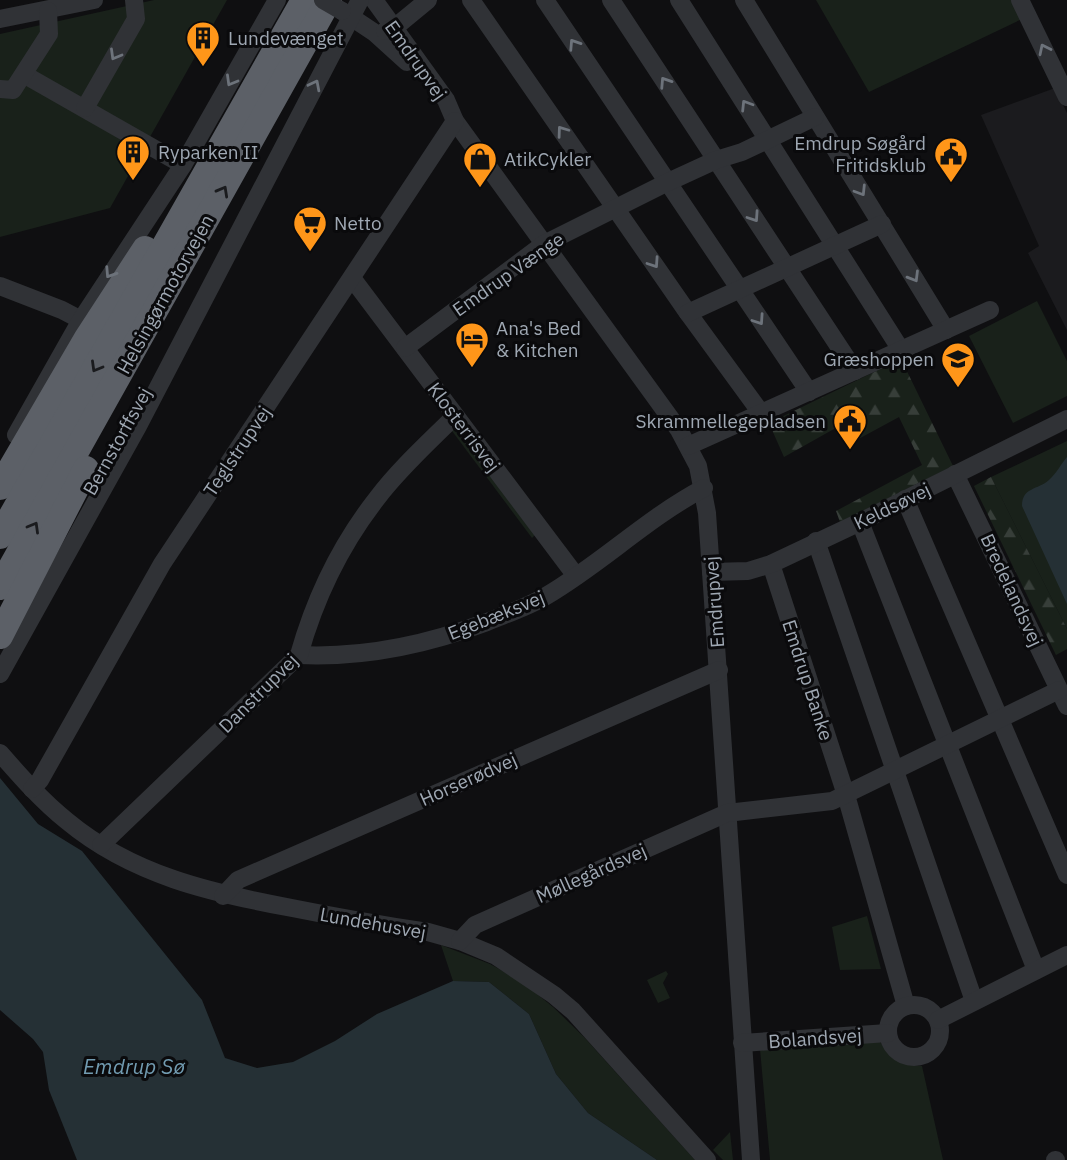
<svg xmlns="http://www.w3.org/2000/svg" width="1067" height="1160" viewBox="0 0 1067 1160" font-family="'IBM Plex Sans',sans-serif">
<defs>
<pattern id="forest-firs" width="22" height="20" patternUnits="userSpaceOnUse" patternTransform="scale(1.75)"><rect width="22" height="20" fill="#19211a"/><path d="M5 1l3.5 6h-7zM16 11l3.5 6h-7z" fill="#373e39"/></pattern>
</defs>
<rect width="100%" height="100%" fill="#0f0f11"/>
<path fill="#1b1b1e" d="M1055 88 1067 113V330L1028 253 1039 246 981 115Z"/>
<g fill="#19211a">
<path d="M154 0H227L110 208 0 237V34Z"/>
<path d="M816 0H1012L1022 19 869 92Z"/>
<path d="M1037 301 1067 361V396L1013 423 969 336Z"/>
<path d="M449 427H454L535 535 532 538Z"/>
<path d="M1067 441V629L991 477Z"/>
<path d="M867 916 881 969 840 970 832 927Z"/>
<path d="M441 945 490 964 521 981 553 1007 584 1037 695 1160H657L588 1113 556 1074 529 1014 489 982 453 981Z"/>
<path d="M666 971 668 974 663 983 670 998 658 1003 647 980Z"/>
<path d="M880 1042C892 1059 901 1065 922 1066L943 1160H770L760 1049Z"/>
<path d="M730 1132 733 1160H723L713 1150Z"/>
</g>
<g fill="url(#forest-firs)">
<path d="M901 359 953 466 840 522 836 511 922 465 899 417 851 443 841 425 784 457 769 423Z"/>
<path d="M991 477 1067 629V649L1056 655 974 486Z"/>
</g>
<g fill="#253035">
<path d="M1067 457V604L1022 506C1022 487 1038 490 1049 480 1056 474 1061 464 1067 457Z"/>
<path d="M0 778 38 824 82 851 202 1000 225 1058 257 1068 293 1062 335 1041 377 1014 453 981 489 982 529 1014 556 1074 588 1113 657 1160H77L49 1090 43 1052 33 1039 0 1010Z"/>
</g>
<g fill="none" stroke-linecap="round" stroke-linejoin="round">
<g stroke="#303236" stroke-width="18">
<path d="M374 0 446 100 455 121 679 430 698 466 707 513 751 1160"/>
<path d="M471 0 688 313 761 413"/>
<path d="M545 0 809 392"/>
<path d="M611 0 855 371"/>
<path d="M679 0 901 350"/>
<path d="M744 0 946 330"/>
<path d="M1020 0 1067 97"/>
<path d="M342 11 375 33 407 62"/>
<path d="M0 19 94 0"/>
<path d="M385 31 394 28 428 0"/>
<path d="M25 75 183 165"/>
<path d="M0 89 13 90 49 34 48 11"/>
<path d="M85 108 136 19 134 0"/>
<path d="M352 278 576 576"/>
<path d="M0 286 62 310 81 320"/>
<path d="M688 313 882 224"/>
<path d="M405 348 544 244 666 183 716 160 742 152 815 117"/>
<path d="M16 435 81 320 183 165 277 0"/>
<path d="M688 446 990 310"/>
<path d="M955 474 1067 706"/>
<path d="M905 499 1067 875"/>
<path d="M860 522 1036 970"/>
<path d="M816 541 974 1001"/>
<path d="M771 564 846 795 906 1006"/>
<path d="M711 572 748 571 771 564 860 522 1067 419"/>
<path d="M299 655C365 658 426 645 487 622 506 614 528 607 546 596 601 564 647 518 704 488"/>
<path d="M0 674 138 426 360 0"/>
<path d="M0 753C21 777 42 801 67 821 132 875 211 893 292 908 337 917 382 925 428 932L460 941 496 956 554 995 573 1011 707 1160"/>
<path d="M32 789 40 780 162 564 455 121"/>
<path d="M101 845 299 655C315 598 341 544 378 497 400 468 429 442 455 416"/>
<path d="M223 896 238 880 719 670"/>
<path d="M460 941 475 925 727 813 832 801 1059 690"/>
<circle cx="914" cy="1031" r="26"/>
<path d="M938 1020 1067 955"/>
<path d="M742 1043 888 1033"/>
<path d="M1055 1160H1056"/>
</g>
<g stroke="#5c6067" stroke-width="26">
<path d="M0 487 87 338 145 249"/>
<path d="M0 536 304 0"/>
<path d="M0 587 329 0"/>
<path d="M0 636 86 469"/>
</g>
<path stroke="#303236" stroke-width="18" d="M323 0 342 11"/>
</g>
<defs><path id="oneway-chevron" d="M-2-3.5L2.5 0L-2 3.5" fill="none" stroke-width="1.6" stroke-linecap="round" stroke-linejoin="round" transform="scale(1.75)"/></defs>
<g stroke="#6d737b">
<use href="#oneway-chevron" transform="translate(574 44) rotate(-123)"/>
<use href="#oneway-chevron" transform="translate(1044 49) rotate(-116)"/>
<use href="#oneway-chevron" transform="translate(115 55) rotate(120)"/>
<use href="#oneway-chevron" transform="translate(231 81) rotate(120)"/>
<use href="#oneway-chevron" transform="translate(665 82) rotate(-123)"/>
<use href="#oneway-chevron" transform="translate(315 85) rotate(-63)"/>
<use href="#oneway-chevron" transform="translate(746 105) rotate(-122)"/>
<use href="#oneway-chevron" transform="translate(562 131) rotate(-126)"/>
<use href="#oneway-chevron" transform="translate(861 191) rotate(58)"/>
<use href="#oneway-chevron" transform="translate(754 217) rotate(56)"/>
<use href="#oneway-chevron" transform="translate(654 263) rotate(56)"/>
<use href="#oneway-chevron" transform="translate(110 273) rotate(123)"/>
<use href="#oneway-chevron" transform="translate(914 277) rotate(59)"/>
<use href="#oneway-chevron" transform="translate(759 320) rotate(56)"/>
</g>
<g stroke="#1a1b1e">
<use href="#oneway-chevron" transform="translate(223 191) rotate(-61)"/>
<use href="#oneway-chevron" transform="translate(96 367) rotate(120)"/>
<use href="#oneway-chevron" transform="translate(34 527) rotate(-60)"/>
</g>
<defs>
<g id="building-pin" transform="scale(1.75)"><path d="M0 17L-7.5 6A9.5 9.5 0 1 1 7.5 6Z" fill="#ff9619" stroke="#0a0a0c"/><path d="M-4-6H4V6H1V3H-1V6H-4ZM-2.5-4.3h1.7v1.8h-1.7ZM.8-4.3h1.7v1.8H.8ZM-2.5-1h1.7V.8h-1.7ZM.8-1h1.7V.8H.8Z" fill="#111"/></g>
<g id="civic-pin" transform="scale(1.75)"><path d="M0 17L-7.5 6A9.5 9.5 0 1 1 7.5 6Z" fill="#ff9619" stroke="#0a0a0c"/><path d="M-.6-6.5H3V-4.5H.6V-3L4-1V1h2V6H-6V1h2V-1L-.6-3ZM-1.2 2.5V6h2.4V2.5Z" fill="#111"/></g>
<g id="shop-pin" transform="scale(1.75)"><path d="M0 17L-7.5 6A9.5 9.5 0 1 1 7.5 6Z" fill="#ff9619" stroke="#0a0a0c"/><path d="M-5-2.5h2.3a2.7 3.5 0 0 1 5.4 0H5L5.5 6h-11ZM-1.5-2.5h3a1.5 2.3 0 0 0-3 0Z" fill="#111"/></g>
<g id="supermarket-pin" transform="scale(1.75)"><path d="M0 17L-7.5 6A9.5 9.5 0 1 1 7.5 6Z" fill="#ff9619" stroke="#0a0a0c"/><path d="M-6-5.5h2.5l.6 2H6L4.5 2H-2.5L-4.4-4H-6ZM-1.5 3.2a1.3 1.3 0 1 0 .1 0ZM3 3.2a1.3 1.3 0 1 0 .1 0Z" fill="#111"/></g>
<g id="hotel-pin" transform="scale(1.75)"><path d="M0 17L-7.5 6A9.5 9.5 0 1 1 7.5 6Z" fill="#ff9619" stroke="#0a0a0c"/><path d="M-6-4.5h1.5V1H6V5H4.5V3h-9V5H-6ZM-4 0a1.8 1.8 0 1 1 3.6 0ZM.5 0V-2.5h3Q6-2.5 6 0Z" fill="#111"/></g>
<g id="school-pin" transform="scale(1.75)"><path d="M0 17L-7.5 6A9.5 9.5 0 1 1 7.5 6Z" fill="#ff9619" stroke="#0a0a0c"/><path d="M0-5L7-2L0 1L-7-2ZM-4 1L0 2.5L4 1V4Q0 6-4 4Z" fill="#111"/></g>
</defs>
<g fill-rule="evenodd">
<use href="#building-pin" x="203" y="38"/>
<use href="#building-pin" x="133" y="152"/>
<use href="#civic-pin" x="951" y="154"/>
<use href="#shop-pin" x="480" y="159"/>
<use href="#supermarket-pin" x="310" y="223"/>
<use href="#hotel-pin" x="472" y="339"/>
<use href="#school-pin" x="958" y="359"/>
<use href="#civic-pin" x="850" y="421"/>
</g>
<g text-anchor="middle" stroke-width="6" stroke-linejoin="round" paint-order="stroke">
<g font-size="19" fill="#9fa8b3" stroke="#0a0a0c" text-anchor="start">
<text x="228" y="45">Lundevænget</text>
<text x="926" y="150" text-anchor="end">Emdrup Søgård<tspan x="926" dy="22">Fritidsklub</tspan></text>
<text x="158" y="159">Ryparken II</text>
<text x="504" y="166">AtikCykler</text>
<text x="334" y="230">Netto</text>
<text x="496" y="335">Ana's Bed<tspan x="496" dy="22">&amp; Kitchen</tspan></text>
<text x="934" y="366" text-anchor="end">Græshoppen</text>
<text x="826" y="428" text-anchor="end">Skrammellegepladsen</text>
</g>
<g font-size="19" fill="#9fa8b3" stroke="#0a0a0c">
<text transform="translate(416 60) rotate(55)" y="7">Emdrupvej</text>
<text transform="translate(508 274) rotate(-35)" y="7">Emdrup Vænge</text>
<text transform="translate(165 294) rotate(-61)" y="7">Helsingørmotorvejen</text>
<text transform="translate(464 427) rotate(53)" y="7">Klosterrisvej</text>
<text transform="translate(117 441) rotate(-61)" y="7">Bernstorffsvej</text>
<text transform="translate(237 451) rotate(-56)" y="7">Teglstrupvej</text>
<text transform="translate(892 506) rotate(-26)" y="7">Keldsøvej</text>
<text transform="translate(1012 590) rotate(65)" y="7">Bredelandsvej</text>
<text transform="translate(714 602) rotate(-94)" y="7">Emdrupvej</text>
<text transform="translate(496 615) rotate(-22)" y="7">Egebæksvej</text>
<text transform="translate(808 680) rotate(72)" y="7">Emdrup Banke</text>
<text transform="translate(258 693) rotate(-45)" y="7">Danstrupvej</text>
<text transform="translate(468 779) rotate(-24)" y="7">Horserødvej</text>
<text transform="translate(591 873) rotate(-24)" y="7">Møllegårdsvej</text>
<text transform="translate(373 923) rotate(10)" y="7">Lundehusvej</text>
<text transform="translate(815 1038) rotate(-4)" y="7">Bolandsvej</text>
</g>
<g font-size="21" font-style="italic" fill="#729cb2" stroke="#0a0a0c">
<text x="134" y="1074">Emdrup Sø</text>
</g>
</g>
</svg>
